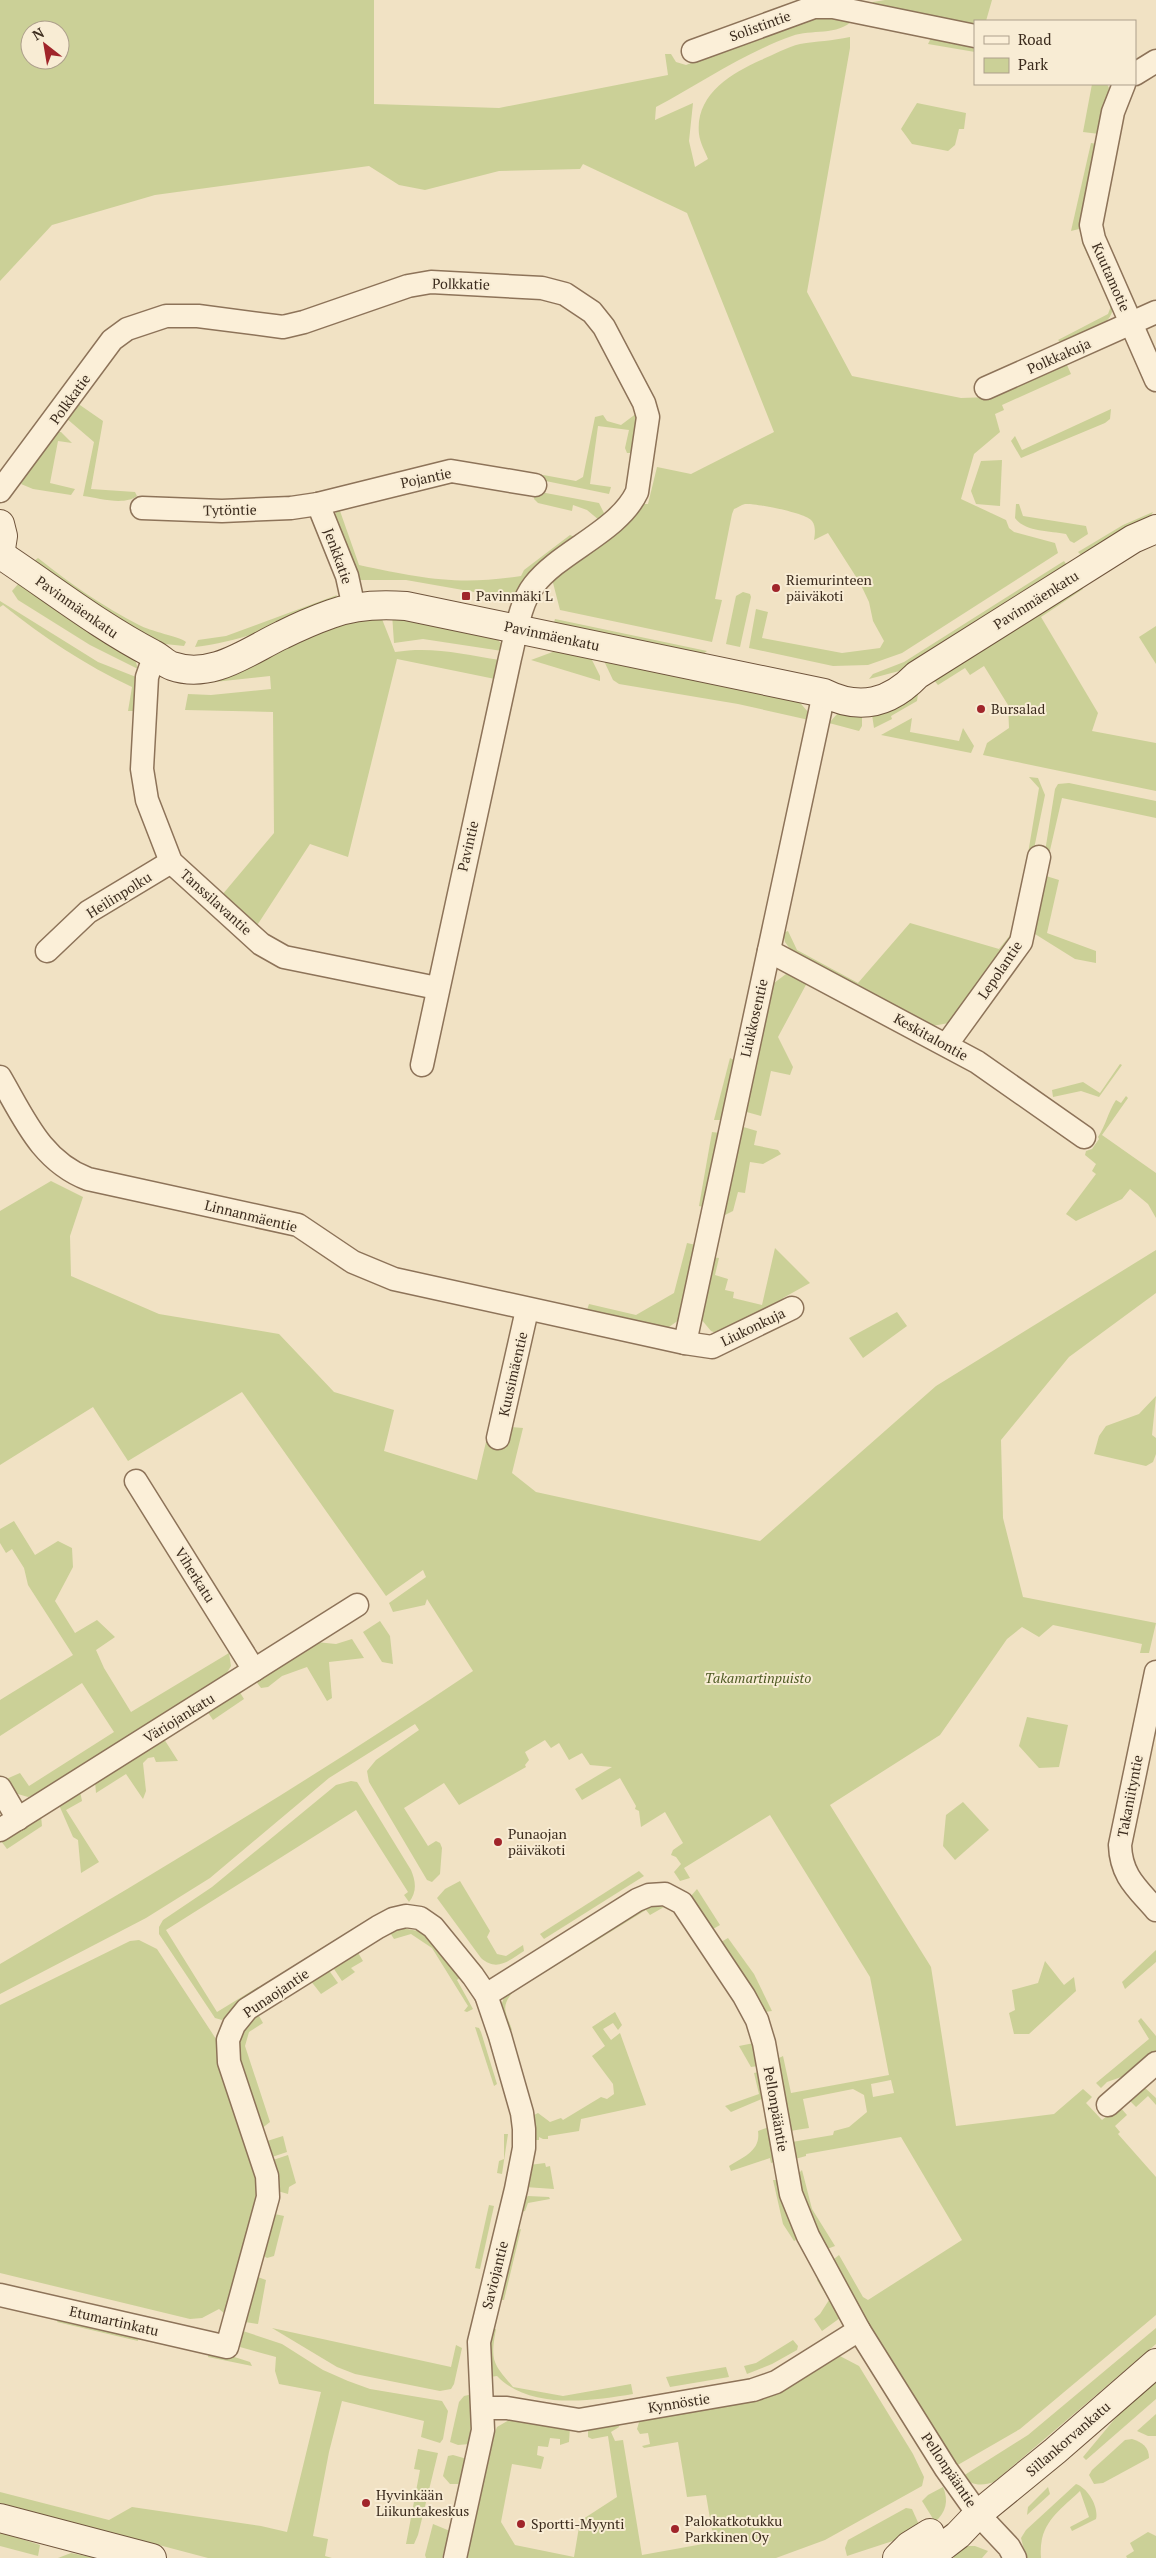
<svg xmlns="http://www.w3.org/2000/svg" width="1156" height="2558" viewBox="0 0 1156 2558" font-family="'PT Serif',serif">
<rect width="100%" height="100%" fill="#f1e2c4"/>
<g fill="#cbd097" fill-rule="evenodd">
<path d="M0 0H374V104L499 108 668 75 665 54H671L676 62 686 65 814 16 853 20C838 36 811 29 792 36 744 53 701 83 656 107L655 120 693 103 689 141 695 167 708 159C705 151 700 143 699 134 695 95 730 74 761 60 773 55 787 47 800 44 817 41 832 41 850 37V48L807 292 852 376 961 398 990 397 1062 363 1067 365 1071 374 1002 405 1004 410 995 414 1000 432 974 454 961 499 1006 520 1009 528 1014 532 1055 543 1058 553 902 653 868 665 833 666 749 648 756 609 768 612 762 638 842 653 880 648 884 641 873 621 869 602 860 583 828 533 814 540C815 534 816 526 812 521 807 513 755 503 745 504 741 505 737 508 734 509L732 514 715 599 722 600 712 642 560 610 552 579 643 504H648L657 467 691 474 774 432 687 213 583 164 580 169 499 171 425 190 399 185 369 166 155 195 52 225 0 281ZM30 30H60V60H30Z"/>
<path d="M885 0H992L986 21H975V25L870 5 873 2Z"/>
<path d="M932 36 975 45V52L928 44Z"/>
<path d="M1092 84H1107L1109 88 1099 134 1083 132Z"/>
<path d="M917 103 966 113 964 129H959L955 145 948 151 912 144 901 129Z"/>
<path d="M1091 143 1097 144 1083 228 1071 231Z"/>
<path d="M1082 243 1087 244 1113 306C1113 328 1079 336 1062 344L1058 340 1108 314 1111 306Z"/>
<path d="M77 403 103 421 91 489 135 492 137 496C124 506 99 498 83 496L94 442 66 418Z"/>
<path d="M1111 409 1110 419 1105 423 1021 458 1011 441 1015 436 1022 450Z"/>
<path d="M637 413 638 424 632 453H627L625 448 629 430 598 426 590 484 611 487 609 494 536 479 538 474 576 481 583 477 595 417 603 415 607 421 621 425Z"/>
<path d="M56 432H61L72 443 58 441 50 483 75 489 71 495 33 489 21 484 31 465Z"/>
<path d="M1002 460 1000 506 976 504 971 491 981 461Z"/>
<path d="M535 491 599 503 605 515 599 520 587 510 573 505 572 511 538 503 534 499Z"/>
<path d="M388 498 340 511 359 565C420 578 458 586 521 576L524 570 570 535 577 538 515 599 406 580H359L334 517 337 510Z"/>
<path d="M1016 504H1019L1023 516 1086 526 1088 534 1074 543 1070 541 1066 534C1050 531 1025 532 1015 518Z"/>
<path d="M1153 512 1148 520 1084 558 1078 552 1123 525Z"/>
<path d="M38 558C69 583 104 607 139 625 149 631 181 637 186 642L184 646 165 644 147 638 59 583 34 561Z"/>
<path d="M1064 561 1069 568 903 670 869 679 873 674 904 662Z"/>
<path d="M1079 582 1083 589 1041 617 1098 713 1092 731 1156 743V791L983 755 987 743 1009 728 1008 705 984 666 970 675 965 668 938 685 932 678Z"/>
<path d="M19 583 134 656 138 669 90 645 18 600 12 591Z"/>
<path d="M743 592 750 594 751 597 740 647 726 644 736 596Z"/>
<path d="M337 595 332 604C288 621 243 642 195 647L198 640 226 636Z"/>
<path d="M0 601 98 662 136 677 135 711H128L132 687C85 665 43 637 3 605L0 607Z"/>
<path d="M380 614 395 652C431 646 464 654 500 660L495 679 397 659 348 857 310 844 256 927 222 895 274 833 273 712 185 710 188 694 211 695 271 689 270 676 196 684 193 681 316 629Z"/>
<path d="M392 614 496 637 502 645V651L423 639 394 643Z"/>
<path d="M555 619 707 651 699 657 553 626Z"/>
<path d="M1156 626V664L1139 637Z"/>
<path d="M558 650 591 658 600 676V681L531 660Z"/>
<path d="M604 661 796 698 808 712 809 720 738 704 619 684 613 680Z"/>
<path d="M914 690 918 694 917 701 891 716 892 719 874 728 871 708Z"/>
<path d="M862 712V726L859 731 829 723 838 713Z"/>
<path d="M912 718 910 732 959 741 963 728 974 746 971 753 881 735Z"/>
<path d="M1029 777 1038 778 1045 795 1018 927 949 1023 932 1026 793 953 785 942 783 933 788 931 797 950 858 983 910 923 999 949 1011 934 1017 919 1039 788Z"/>
<path d="M1069 783 1156 801V818L1062 798 1048 859 1044 858 1055 789 1058 784Z"/>
<path d="M1046 876 1059 880 1047 933 1096 951V963L1075 959 1035 934Z"/>
<path d="M786 974 808 981 778 1037 793 1067 790 1075 771 1071 761 1116 743 1111 770 986Z"/>
<path d="M730 1058 736 1061 723 1120H714Z"/>
<path d="M1120 1064 1122 1065 1099 1097 1081 1091 1053 1097 1052 1090 1083 1082 1100 1093Z"/>
<path d="M1126 1096 1128 1098 1102 1135 1156 1173V1218L1148 1204 1130 1189 1122 1199 1076 1221 1066 1214 1096 1174 1092 1171 1096 1164 1085 1155 1086 1151 1092 1149 1099 1139 1098 1137C1106 1125 1108 1112 1116 1100L1121 1103Z"/>
<path d="M740 1126 757 1131 754 1145 778 1150 781 1154 763 1164 750 1162 745 1193 738 1192 733 1211 725 1215 721 1214Z"/>
<path d="M712 1132 720 1133 704 1207 699 1206Z"/>
<path d="M51 1181 83 1197 70 1236 71 1276 159 1314 279 1334 334 1392 394 1410 384 1451 477 1480 490 1425 523 1428 512 1473 536 1492 760 1541 936 1386 1156 1250V1293L1069 1357 1001 1440 1003 1518 1023 1597 1156 1623 1149 1653H1140L1142 1644 1053 1625 1039 1637 1022 1627 1007 1639 940 1735 830 1805 931 1967 956 2126 1054 2114 1083 2089 1092 2097 1086 2103 1102 2120 1119 2106 1127 2115 1115 2126 1120 2132 1118 2134 1156 2177V2315L1020 2429 956 2466 878 2342 834 2259 839 2255 863 2297 868 2300 962 2240 901 2137 806 2154V2156L795 2159 792 2142 833 2135 834 2131 849 2127 867 2112 864 2095 853 2089 803 2099 809 2128 790 2131 777 2059 783 2056 791 2093 889 2075 870 1977 770 1815 684 1868 690 1878 680 1881 674 1872 681 1864 676 1857 671 1855 673 1850 683 1843 665 1812 641 1827 639 1811 635 1809 636 1806 620 1778 582 1800 575 1789 612 1767 590 1765 582 1753 569 1760 559 1743 551 1748 545 1740 525 1752 529 1760 525 1765 526 1767 459 1805 444 1783 404 1808 428 1846 436 1841 440 1843 442 1848 440 1874 432 1882 427 1880 369 1782 367 1771 376 1760 419 1730 415 1724 329 1778 210 1878 146 1918 0 1994V1964C160 1871 319 1774 473 1671L427 1599 425 1605 393 1612 389 1603 426 1577 423 1570 386 1596 242 1392 128 1461 93 1407 0 1465V1211ZM891 2080 894 2093 873 2097 871 2084Z"/>
<path d="M687 1243 696 1245 679 1320 666 1329 586 1313 589 1304 636 1315 674 1293Z"/>
<path d="M775 1248 810 1283 783 1298 787 1303 716 1333 711 1331 701 1319 712 1257 719 1258 715 1275 728 1279 725 1290 734 1292 733 1298 762 1305Z"/>
<path d="M897 1312 907 1326 863 1358 849 1338Z"/>
<path d="M1156 1396 1152 1435 1156 1438V1454L1153 1462 1146 1466 1094 1454 1099 1436 1106 1426 1139 1414Z"/>
<path d="M14 1521 35 1555 58 1541 72 1548 73 1567 55 1601 75 1633 97 1620 115 1637 96 1650 104 1668 131 1712 229 1653 231 1666 225 1676 40 1793 28 1797 11 1792 4 1780 20 1773 29 1786 114 1732 82 1683 0 1736V1700L73 1655 28 1585 24 1568 12 1549 6 1553 0 1543V1529Z"/>
<path d="M380 1621 390 1636 393 1664 382 1662 363 1632Z"/>
<path d="M352 1639 364 1658 329 1662 332 1698 327 1701 307 1667 282 1676 268 1687 261 1688 255 1680 316 1642 336 1644Z"/>
<path d="M239 1691 244 1699 213 1720 207 1711Z"/>
<path d="M1027 1717 1068 1725 1059 1767 1039 1768 1019 1746Z"/>
<path d="M164 1739 178 1761 156 1762 154 1757 148 1758 143 1763 146 1791 143 1799 126 1774 96 1793 95 1781Z"/>
<path d="M351 1781 357 1782 411 1870C416 1882 417 1892 409 1902L404 1895 408 1892 356 1810 166 1930 217 2012 258 1987 261 1991 234 2008 222 2020 215 2018 159 1934V1927L163 1920 212 1887 336 1785Z"/>
<path d="M80 1791 82 1801 66 1810 99 1862 81 1873 78 1840 73 1837 59 1805Z"/>
<path d="M963 1802 989 1830 955 1860 943 1846 946 1815Z"/>
<path d="M41 1816 42 1826 7 1849 1 1841Z"/>
<path d="M639 1871 644 1876 544 1939 540 1934Z"/>
<path d="M460 1881 490 1931 487 1937 497 1954 506 1956 523 1945 524 1951C508 1961 497 1972 481 1958L437 1898 445 1889Z"/>
<path d="M697 1889 720 1925 713 1929 691 1896Z"/>
<path d="M651 1905 664 1907 650 1915 646 1910 513 1992C500 2007 506 2012 512 2030L508 2032 501 2006 504 1997 636 1910Z"/>
<path d="M402 1928 423 1932 462 1976 457 1980 473 2009 467 2012 464 2011 468 2006 432 1948 411 1934 394 1939 389 1931Z"/>
<path d="M728 1938 754 1974 772 2011 765 2012 721 1942Z"/>
<path d="M139 1940 157 1949 216 2039 255 2170 256 2196 232 2299 224 2313 219 2309 202 2318 190 2319 0 2273V2005L130 1941Z"/>
<path d="M1156 1950V1962L1125 1989 1122 1982Z"/>
<path d="M357 1951 363 1961 351 1968 355 1972 342 1981 332 1966Z"/>
<path d="M1045 1961 1064 1985 1074 1977 1076 1991 1029 2034H1014L1009 2013 1015 2010 1012 1990 1038 1983Z"/>
<path d="M328 1969 338 1983 321 1994 310 1980Z"/>
<path d="M615 2012 622 2025 618 2030 613 2023 603 2029 611 2040 620 2033 646 2105 581 2119 579 2131 548 2136V2139H543L539 2137V2140H533L532 2116 538 2113 550 2122 561 2118 563 2120 601 2097 607 2099 614 2094 613 2084 592 2056 605 2046 592 2027Z"/>
<path d="M258 2014 263 2023 249 2032 245 2046 270 2122 261 2129C253 2104 234 2064 239 2038 241 2028 251 2021 258 2014Z"/>
<path d="M1141 2018 1156 2036V2051L1130 2074 1107 2082 1101 2088 1096 2083 1149 2039 1138 2021Z"/>
<path d="M475 2027 479 2028 481 2032 497 2084 494 2086Z"/>
<path d="M754 2043 758 2066 751 2067 739 2046Z"/>
<path d="M759 2072 764 2098 731 2112 725 2106 759 2094 754 2073Z"/>
<path d="M1143 2086 1156 2098V2105L1148 2096 1136 2107 1128 2099Z"/>
<path d="M769 2127 774 2162 771 2163 770 2158 731 2171 729 2166C743 2157 761 2151 758 2131Z"/>
<path d="M504 2134H508L502 2174 497 2173 499 2161 504 2159Z"/>
<path d="M283 2136 287 2152 269 2158 264 2142Z"/>
<path d="M288 2155 296 2183 289 2187 288 2194 274 2190 270 2161Z"/>
<path d="M545 2163 546 2167 550 2166 554 2189 525 2187 529 2165Z"/>
<path d="M802 2170 812 2209 835 2246 827 2249 804 2201 798 2174Z"/>
<path d="M773 2180H778L787 2216 798 2239 794 2241 783 2224Z"/>
<path d="M528 2196 549 2197 550 2199 528 2203 525 2211 519 2212 523 2199Z"/>
<path d="M489 2205 494 2206 480 2269 475 2268Z"/>
<path d="M270 2213 284 2216 274 2256 267 2258 261 2254Z"/>
<path d="M521 2229 504 2300H499L514 2231Z"/>
<path d="M255 2276 266 2280 258 2324 245 2322Z"/>
<path d="M820 2278 840 2318 822 2331 814 2319 820 2314 829 2300 817 2280Z"/>
<path d="M59 2318 137 2335 138 2341 57 2322Z"/>
<path d="M272 2328 451 2367 456 2345 462 2348 454 2384 451 2389 440 2391 355 2374 337 2367Z"/>
<path d="M492 2328 496 2329C490 2362 493 2363 513 2387L563 2396 631 2384 633 2394C591 2401 530 2410 497 2376L490 2377 488 2355Z"/>
<path d="M1156 2328V2344L994 2482C983 2486 970 2486 963 2476L1028 2435Z"/>
<path d="M243 2331 282 2344 323 2370 348 2381 370 2389 442 2401 448 2411 443 2439 440 2443 421 2437 424 2421 342 2401 329 2452 313 2536 328 2539 325 2556 332 2558H208L0 2503V2492L109 2520 132 2507 261 2526 287 2532 321 2392 279 2384 275 2371 276 2357 240 2347Z"/>
<path d="M793 2340 798 2346 797 2350 772 2364 747 2374 744 2366 756 2363Z"/>
<path d="M209 2353H222L250 2362 252 2366 208 2357Z"/>
<path d="M838 2355 859 2366 913 2454 924 2477 922 2486 825 2540 776 2558H467L495 2432 497 2427 509 2420 570 2428 569 2442 560 2445V2439L550 2438 548 2447 538 2446 537 2455 544 2457 541 2469 512 2464 501 2522 515 2545 574 2557 580 2521 617 2497 608 2436 592 2439 588 2437V2427L618 2423 619 2427 611 2432 615 2441 623 2440 642 2555 714 2542 706 2495 687 2497 678 2442 644 2448 642 2446 650 2444 648 2433 640 2434 637 2429 640 2419Z"/>
<path d="M726 2367 729 2377 670 2387 666 2377Z"/>
<path d="M1156 2382V2399L1086 2460 1083 2457 1123 2409Z"/>
<path d="M473 2394 470 2444 458 2445 450 2442 459 2402 464 2396Z"/>
<path d="M1156 2414V2436H1148L1137 2431Z"/>
<path d="M1132 2439C1142 2442 1149 2447 1149 2458L1103 2483 1094 2484 1089 2475 1092 2470 1125 2440Z"/>
<path d="M418 2449 438 2453 418 2535 414 2544H406L420 2470 414 2469Z"/>
<path d="M453 2455 467 2459 462 2481 458 2484H450L443 2476 448 2456Z"/>
<path d="M1076 2484C1088 2488 1099 2507 1096 2519L1072 2531 1070 2527 1089 2517 1080 2491C1058 2512 1038 2524 1041 2558H1026L1021 2538 1026 2530Z"/>
<path d="M943 2487C949 2501 946 2512 935 2522L922 2501 928 2495Z"/>
<path d="M1048 2487 1050 2494 1027 2515 1028 2507Z"/>
<path d="M906 2508 912 2509 921 2529 911 2535 847 2556 845 2548 848 2540Z"/>
<path d="M433 2524 450 2531 442 2558H426L425 2555Z"/>
<path d="M0 2532 40 2545 38 2556 0 2546Z"/>
<path d="M1148 2532 1156 2536V2558H1127L1126 2556 1134 2551 1130 2543Z"/>
<path d="M963 2546H975L988 2551 982 2558H954L950 2550Z"/>
<path d="M71 2553 96 2558H58Z"/>
</g>
<g fill="none" stroke-linecap="round" stroke-linejoin="round">
<g stroke="#8d7359" stroke-width="25">
<g id="street">
<path d="M693 51 814 7H833L975 36"/>
<path d="M1135 74 1156 61"/>
<path d="M1124 84 1113 112 1091 225 1094 239 1156 380"/>
<path d="M986 388 1156 312"/>
<path d="M0 491 112 340 127 329 166 316H198L283 327 304 322 408 286 431 282 542 288 565 294 592 312 604 327 644 403 648 417 637 492C618 532 560 551 534 585 519 604 516 635 510 658L422 1065"/>
<path d="M318 504 347 576 354 608"/>
<path d="M142 508 222 511 291 508 318 504 451 471 535 485"/>
<path d="M155 654 147 677 142 769 147 800 171 862 261 944 284 957 437 988"/>
<path d="M47 951 88 912 171 862"/>
<path d="M769 951 977 1062 1084 1137"/>
<path d="M947 1044 1021 942 1039 857"/>
<path d="M0 1077C24 1118 41 1161 88 1179L298 1225 353 1262 394 1279 685 1343 712 1347 792 1308"/>
<path d="M685 1343 824 693"/>
<path d="M498 1438 527 1310"/>
<path d="M136 1481 254 1670"/>
<path d="M1156 1672 1120 1845C1121 1876 1137 1888 1156 1910"/>
<path d="M0 1788 18 1819"/>
<path d="M0 1830 357 1605"/>
<path d="M486 1995 637 1900 649 1895 665 1894 682 1903 744 1996 757 2020 764 2043 791 2194 808 2236 859 2330 946 2469 978 2514 1009 2547 1015 2558"/>
<path d="M1108 2105 1156 2063"/>
<path d="M0 2295 227 2347 268 2197 267 2176 229 2062 228 2040 234 2025 247 2009 378 1927 393 1919 406 1916 420 1918 433 1927 473 1976 486 1995 500 2036 522 2113 524 2129V2148L516 2189 479 2342 483 2430 455 2558"/>
<path d="M483 2408H507L579 2420 753 2390 776 2382 859 2330"/>
</g>
</g>
<g stroke="#6f543c" stroke-width="30">
<g id="secondary">
<path d="M0 524 3 536 0 555"/>
<path d="M1 555C51 588 99 626 153 654 160 657 165 664 172 666 212 680 248 651 282 635 298 627 314 620 331 614 355 605 381 604 406 606L824 693C860 711 890 703 917 675L1133 539 1156 529"/>
<path d="M0 2518 152 2558"/>
<path d="M897 2558 909 2546 930 2533"/>
<path d="M919 2558 941 2548 958 2535 978 2514 1055 2451 1156 2363"/>
</g>
</g>
<use href="#street" stroke="#fbefd8" stroke-width="22"/>
<use href="#secondary" stroke="#fbefd8" stroke-width="28"/>
</g>
<g fill="#a0252a" stroke="#f8ecd4" stroke-width="2">
<circle cx="776" cy="588" r="5"/>
<rect x="461" y="591" width="10" height="10" rx="2.5"/>
<circle cx="981" cy="709" r="5"/>
<circle cx="498" cy="1842" r="5"/>
<circle cx="366" cy="2503" r="5"/>
<circle cx="521" cy="2524" r="5"/>
<circle cx="675" cy="2529" r="5"/>
</g>
<g text-anchor="middle" stroke-width="4" stroke-linejoin="round" paint-order="stroke">
<g font-size="14" fill="#3c2c1e" stroke="#f8ecd4">
<text transform="translate(760 26) rotate(-20)" y="5">Solistintie</text>
<text transform="translate(1111 277) rotate(66)" y="5">Kuutamotie</text>
<text transform="translate(461 284) rotate(1)" y="5">Polkkatie</text>
<text transform="translate(1059 356) rotate(-24)" y="5">Polkkakuja</text>
<text transform="translate(70 399) rotate(-54)" y="5">Polkkatie</text>
<text transform="translate(426 478) rotate(-12)" y="5">Pojantie</text>
<text transform="translate(230 510) rotate(-1)" y="5">Tytöntie</text>
<text transform="translate(338 556) rotate(70)" y="5">Jenkkatie</text>
<text transform="translate(1036 600) rotate(-32)" y="5">Pavinmäenkatu</text>
<text transform="translate(77 607) rotate(35)" y="5">Pavinmäenkatu</text>
<text transform="translate(552 636) rotate(12)" y="5">Pavinmäenkatu</text>
<text transform="translate(468 846) rotate(-77)" y="5">Pavintie</text>
<text transform="translate(119 895) rotate(-32)" y="5">Heilinpolku</text>
<text transform="translate(216 902) rotate(42)" y="5">Tanssilavantie</text>
<text transform="translate(1000 970) rotate(-56)" y="5">Lepolantie</text>
<text transform="translate(754 1018) rotate(-77)" y="5">Liukkosentie</text>
<text transform="translate(931 1037) rotate(29)" y="5">Keskitalontie</text>
<text transform="translate(251 1216) rotate(14)" y="5">Linnanmäentie</text>
<text transform="translate(753 1327) rotate(-26)" y="5">Liukonkuja</text>
<text transform="translate(513 1374) rotate(-77)" y="5">Kuusimäentie</text>
<text transform="translate(195 1575) rotate(58)" y="5">Viherkatu</text>
<text transform="translate(179 1718) rotate(-32)" y="5">Väriojankatu</text>
<text transform="translate(1130 1796) rotate(-79)" y="5">Takaniityntie</text>
<text transform="translate(276 1993) rotate(-34)" y="5">Punaojantie</text>
<text transform="translate(776 2109) rotate(80)" y="5">Pellonpääntie</text>
<text transform="translate(495 2275) rotate(-76)" y="5">Saviojantie</text>
<text transform="translate(114 2321) rotate(13)" y="5">Etumartinkatu</text>
<text transform="translate(679 2403) rotate(-9)" y="5">Kynnöstie</text>
<text transform="translate(1068 2439) rotate(-41)" y="5">Sillankorvankatu</text>
<text transform="translate(949 2470) rotate(56)" y="5">Pellonpääntie</text>
</g>
<g font-size="14" fill="#3c2c1e" stroke="#f8ecd4" text-anchor="start">
<text x="786" y="585">Riemurinteen<tspan x="786" dy="16">päiväkoti</tspan></text>
<text x="476" y="601">Pavinmäki L</text>
<text x="991" y="714">Bursalad</text>
<text x="508" y="1839">Punaojan<tspan x="508" dy="16">päiväkoti</tspan></text>
<text x="376" y="2500">Hyvinkään<tspan x="376" dy="16">Liikuntakeskus</tspan></text>
<text x="685" y="2526">Palokatkotukku<tspan x="685" dy="16">Parkkinen Oy</tspan></text>
<text x="531" y="2529">Sportti-Myynti</text>
</g>
<g font-size="14" font-style="italic" fill="#4e5a23" stroke="#f8ecd4">
<text x="758" y="1683">Takamartinpuisto</text>
</g>
</g>
<rect x="974" y="20" width="162" height="65" fill="#f8ecd4" stroke="#ad9f8b"/>
<rect x="984" y="36" width="25" height="8" fill="#fbefd8" stroke="#ad9f8b"/>
<text x="1018" y="45" font-size="15" fill="#3c2c1e">Road</text>
<rect x="984" y="58" width="25" height="15" fill="#cbd097" stroke="#ad9f8b"/>
<text x="1018" y="70" font-size="15" fill="#3c2c1e">Park</text>
<g transform="translate(45 45) rotate(329)"><circle r="24" fill="#f8ecd4" stroke="#ad9f8b"/>
<path d="M0-4L9 19L0 12L-9 19Z" fill="#a0252a"/>
<text y="-8" font-size="14" font-weight="bold" text-anchor="middle" fill="#3c2c1e">N</text>
</g>
</svg>
